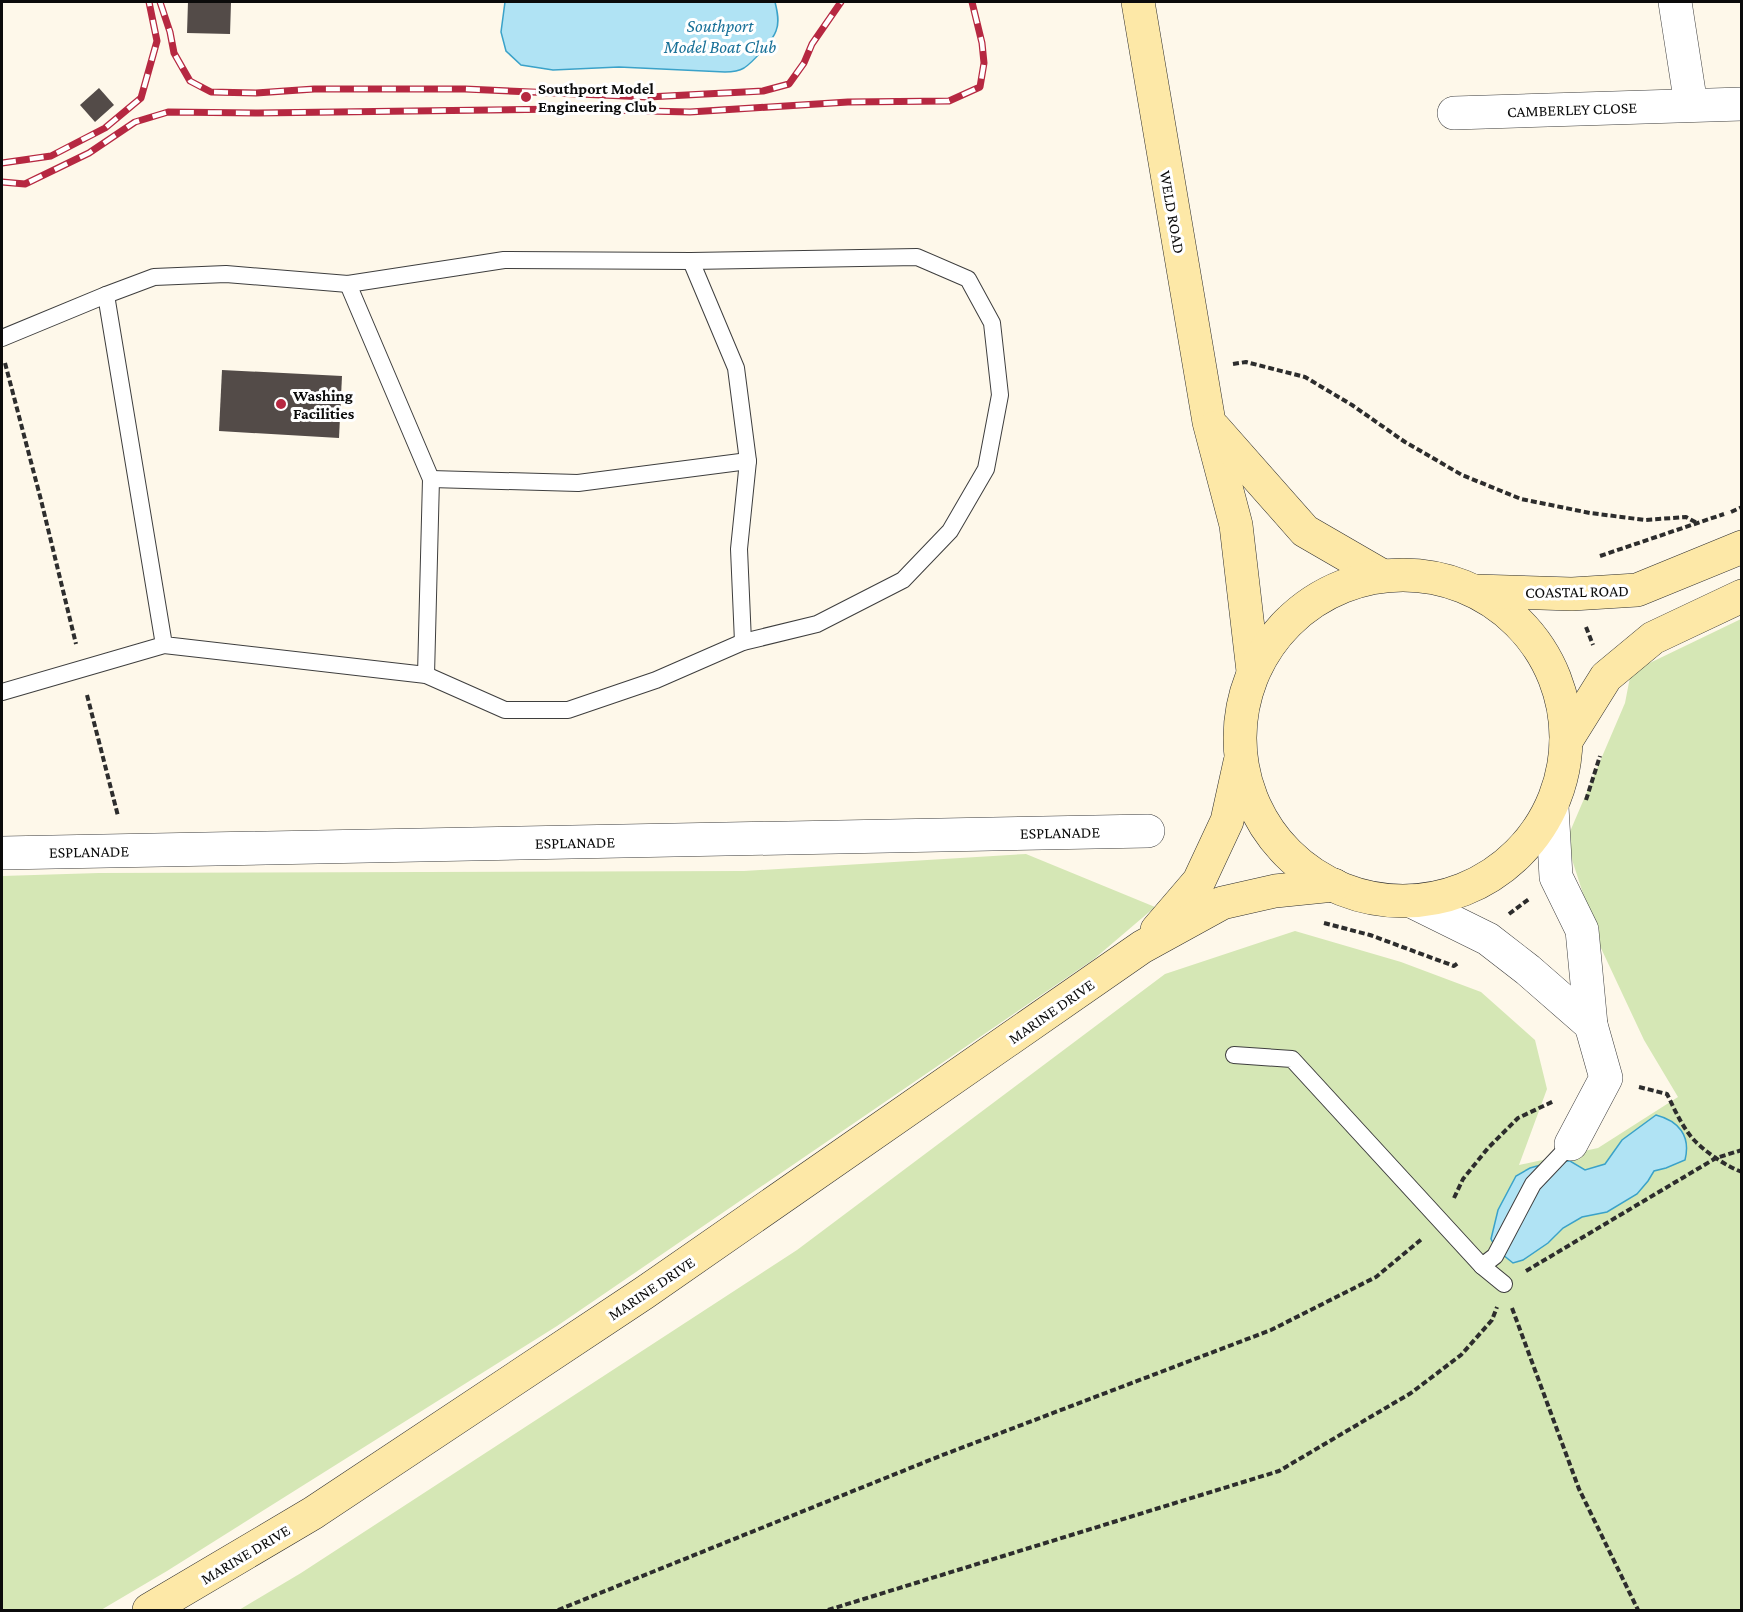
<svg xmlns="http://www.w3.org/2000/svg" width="1743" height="1612" viewBox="0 0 1743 1612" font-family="'Crimson Pro',serif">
<rect width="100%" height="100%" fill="#fef8ea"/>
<g fill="#d5e7b5">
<path d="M1741 619V1610H239L301 1573 797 1250 1165 974 1295 931 1401 962 1481 992 1535 1040 1547 1089 1519 1165 1598 1148 1678 1097 1644 1040 1600 946 1566 841 1625 703 1631 672Z"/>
<path d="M1026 854 1155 907 1094 959 557 1326 167 1571 101 1610H2V876L99 873 744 871Z"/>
</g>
<g fill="#b0e3f4" stroke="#3aa2c9" stroke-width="1.5">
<path d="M505 2H775C777 10 780 22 776 31 773 40 753 62 744 68 739 71 732 72 725 72L619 67 553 70 521 65 506 51 501 32Z"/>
<path d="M1656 1115C1679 1121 1691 1136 1685 1160L1666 1168 1654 1171 1648 1181 1637 1194 1607 1212 1582 1217 1563 1228 1548 1243 1523 1260 1513 1263 1497 1250 1491 1239 1498 1210 1516 1176 1530 1168 1555 1161H1570L1585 1170 1605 1164 1622 1140Z"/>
</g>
<g fill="#534b48">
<path d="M188 2H231L230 34 187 33Z"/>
<path d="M99 88 114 105 95 122 80 105Z"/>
<path d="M222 370 342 376 339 438 219 431Z"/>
</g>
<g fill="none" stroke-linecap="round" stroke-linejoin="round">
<g stroke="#3e3e3e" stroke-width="18">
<g id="lane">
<path d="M691 261 736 368 748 461 739 549 743 642"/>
<path d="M348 284 431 479 426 675"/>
<path d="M2 338 106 295"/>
<path d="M431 479 578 483 748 461"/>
<path d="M2 692 164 645 426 675 505 710H568L656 680 743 642 817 624 903 580 950 531 986 469 1000 395 992 323 968 279 917 257 691 261 504 260 348 284 226 274 154 277 106 295 164 645"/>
<path d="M1234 1055 1292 1059 1482 1266 1504 1284"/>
<path d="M1482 1266 1495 1256 1533 1184 1571 1144"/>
</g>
</g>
<g stroke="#3e3e3e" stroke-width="34">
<g id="street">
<path d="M1675 2 1691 105"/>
<path d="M1454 113 1742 104"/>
<path d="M1552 807 1556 877 1582 930 1591 1025 1606 1078 1571 1144"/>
<path d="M2 853 1148 831"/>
<path d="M1411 901 1488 939 1528 970 1591 1025"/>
</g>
</g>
<g stroke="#2d2d2d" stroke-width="34">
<g id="secondary">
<path d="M1138 2 1209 422 1236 525 1253 671"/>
<path d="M1214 428 1305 531 1381 575"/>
<circle cx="1403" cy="738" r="163"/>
<path d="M1476 591 1572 594 1637 590 1742 547"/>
<path d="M1566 741 1606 677 1653 638 1742 596"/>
<path d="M1157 930 1199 881 1227 821 1240 762"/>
<path d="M149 1610 313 1513 644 1293 1142 947 1222 903 1275 891 1334 885"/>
</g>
</g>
<g stroke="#2d2d2d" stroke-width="4" stroke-dasharray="6 3" stroke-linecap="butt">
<path d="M5 363 41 500 76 644"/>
<path d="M1233 364 1246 362 1305 377 1352 405 1405 442 1462 475 1521 499 1590 513 1645 520 1686 517 1697 523"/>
<path d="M1731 512 1742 507"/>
<path d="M1600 556 1724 514"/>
<path d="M1586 627 1593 645"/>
<path d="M87 695 118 816"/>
<path d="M1586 800 1600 756"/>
<path d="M1509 914 1529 899"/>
<path d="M1324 923 1370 935 1454 966 1458 963"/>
<path d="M1639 1087 1667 1094C1675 1110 1682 1127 1694 1140 1704 1151 1727 1167 1742 1172"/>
<path d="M1454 1198 1463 1179 1488 1148 1518 1118 1554 1101"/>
<path d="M1526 1271 1716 1158 1742 1150"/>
<path d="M1512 1308 1579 1489 1638 1610"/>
<path d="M558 1610 940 1456 1271 1330 1376 1277 1423 1238"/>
<path d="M828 1610 1279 1471 1411 1393 1461 1355 1492 1320 1497 1307"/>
</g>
<use href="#lane" stroke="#fff" stroke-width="16"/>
<use href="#street" stroke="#fff" stroke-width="33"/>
<use href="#secondary" stroke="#fde8a7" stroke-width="33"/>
<g stroke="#b62841" stroke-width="7">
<g id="rail">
<path d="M160 2 170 32 174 53 190 81 211 92 256 93 314 89H465L648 97 763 91 789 84 804 63 812 44 841 2"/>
<path d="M2 163 51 156 105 128 141 98 157 41 149 2"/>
<path d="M2 182 25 184 89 153 135 122 168 112 258 113 562 109 690 112 848 102 949 101 980 87 984 63 982 43 972 2"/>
</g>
</g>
<use href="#rail" stroke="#fff" stroke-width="4.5" stroke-dasharray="14" stroke-linecap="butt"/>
</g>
<g fill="#b62841" stroke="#fff" stroke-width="2">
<circle cx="526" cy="97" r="6"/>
<circle cx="281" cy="404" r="6"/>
</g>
<g text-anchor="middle" stroke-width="6" stroke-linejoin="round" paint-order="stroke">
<g font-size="16" font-weight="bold" fill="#0b0b0b" stroke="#fff" text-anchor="start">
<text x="538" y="94">Southport Model<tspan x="538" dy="18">Engineering Club</tspan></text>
<text x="293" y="401">Washing<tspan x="293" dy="18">Facilities</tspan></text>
</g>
<g font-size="16" fill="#0b0b0b" stroke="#fff">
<text transform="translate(1572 109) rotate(-2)" y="6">CAMBERLEY CLOSE</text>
<text transform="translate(1173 212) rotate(80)" y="6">WELD ROAD</text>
<text transform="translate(1577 591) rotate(-1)" y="6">COASTAL ROAD</text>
<text transform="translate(1060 832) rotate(-1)" y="6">ESPLANADE</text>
<text transform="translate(575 842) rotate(-1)" y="6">ESPLANADE</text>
<text transform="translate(89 851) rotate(-1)" y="6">ESPLANADE</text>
<text transform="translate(1051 1011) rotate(-35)" y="6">MARINE DRIVE</text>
<text transform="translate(651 1288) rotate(-34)" y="6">MARINE DRIVE</text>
<text transform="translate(245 1554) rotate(-31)" y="6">MARINE DRIVE</text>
</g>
<g font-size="18" font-style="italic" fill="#197198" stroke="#fff">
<text x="720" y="32">Southport<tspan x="720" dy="21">Model Boat Club</tspan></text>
</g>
</g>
<rect width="1743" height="1612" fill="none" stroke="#0b0b0b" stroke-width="6"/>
</svg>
